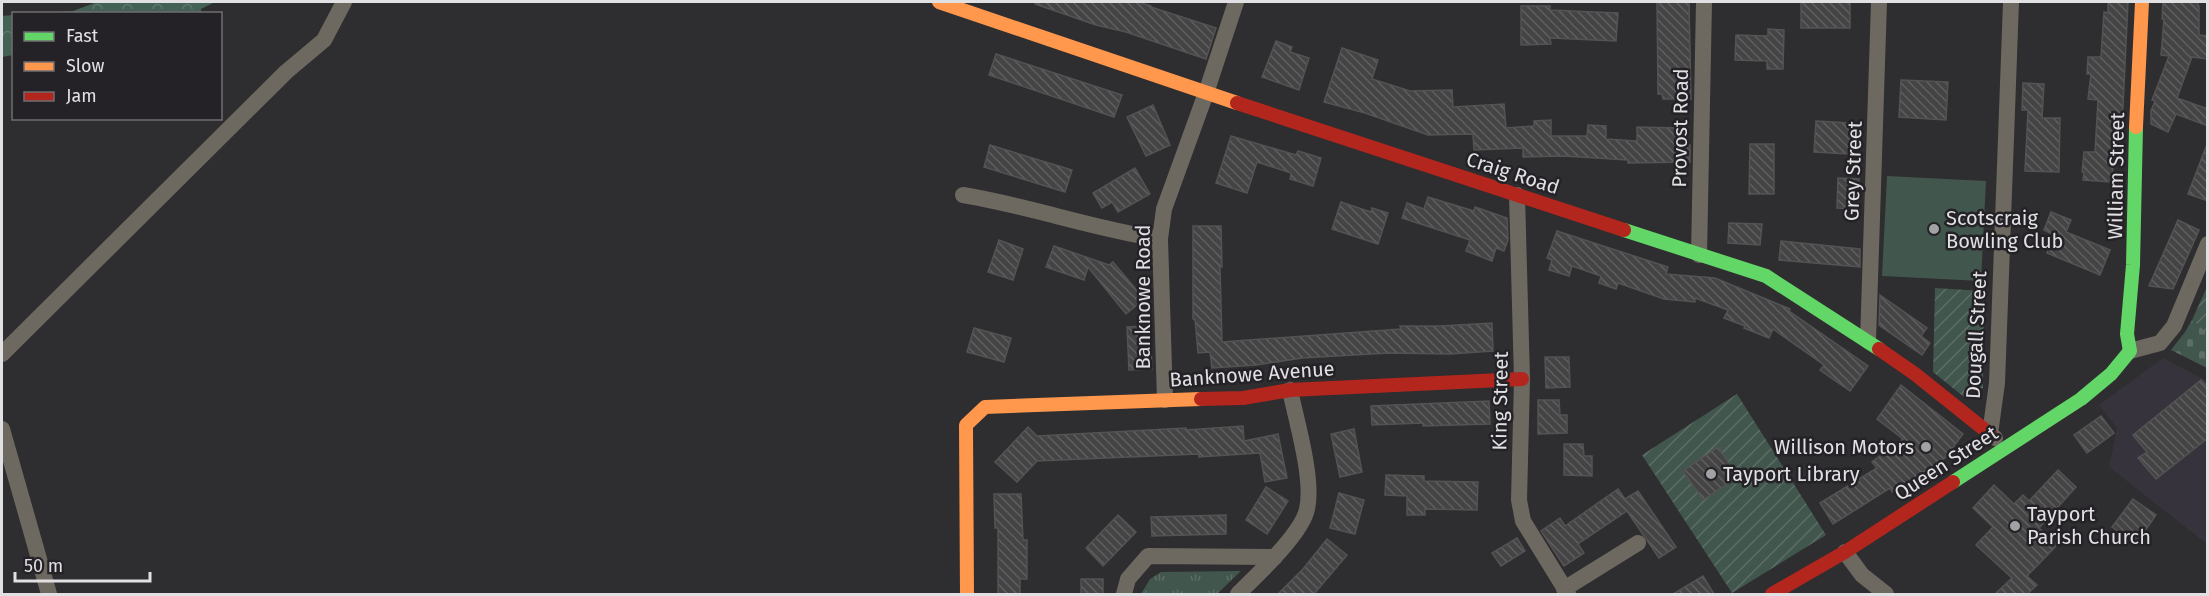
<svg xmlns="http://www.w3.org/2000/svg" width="2209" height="596" viewBox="0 0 2209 596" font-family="'Fira Sans',sans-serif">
<defs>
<pattern id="grass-tufts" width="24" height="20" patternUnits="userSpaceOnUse" patternTransform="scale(1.5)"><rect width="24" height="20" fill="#41564c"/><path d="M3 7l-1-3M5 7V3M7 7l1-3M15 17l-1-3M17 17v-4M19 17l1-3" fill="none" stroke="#5c6e66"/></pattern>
<pattern id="forest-crowns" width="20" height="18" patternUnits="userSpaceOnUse" patternTransform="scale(1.5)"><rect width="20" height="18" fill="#436154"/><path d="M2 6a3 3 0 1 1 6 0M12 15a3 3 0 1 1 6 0" fill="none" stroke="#5e776c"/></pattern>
<pattern id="cemetery-stones" width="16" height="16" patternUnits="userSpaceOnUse" patternTransform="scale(1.5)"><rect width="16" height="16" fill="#41564c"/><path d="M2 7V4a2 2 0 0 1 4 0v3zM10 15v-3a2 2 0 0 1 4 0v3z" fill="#5c6e66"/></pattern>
<pattern id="garden-furrows" width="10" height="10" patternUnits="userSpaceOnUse" patternTransform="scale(1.5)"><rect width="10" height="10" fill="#41564c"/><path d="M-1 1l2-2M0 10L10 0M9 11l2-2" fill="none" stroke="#5c6e66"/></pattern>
<pattern id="building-back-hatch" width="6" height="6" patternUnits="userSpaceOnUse" patternTransform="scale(1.5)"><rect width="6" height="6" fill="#454444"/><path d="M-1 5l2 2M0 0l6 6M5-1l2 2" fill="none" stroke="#605f5f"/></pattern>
</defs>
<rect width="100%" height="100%" fill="#2e2d2f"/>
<path fill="#37333c" d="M2163 358 2207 381V544L2109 467 2117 428 2099 405Z"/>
<path fill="url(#grass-tufts)" d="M1241 571 1217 594H1141L1150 579 1161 572Z"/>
<g fill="url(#forest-crowns)">
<path d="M97 2H215L201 9V13H36L73 11Z"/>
<path d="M13 15V55L2 57V16Z"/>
</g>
<path fill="url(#cemetery-stones)" d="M2192 320 2207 332V368L2171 350 2185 332Z"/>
<g fill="url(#garden-furrows)">
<path d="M2207 287 2208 332 2207 333 2192 320Z"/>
<path d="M1935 288 1984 291 1983 388 1975 390 1964 397 1933 372Z"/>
<path d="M1737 394 1826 535 1732 593 1642 455Z"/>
</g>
<path fill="#41564c" d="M1887 176 1986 181 1981 281 1882 276Z"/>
<g fill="url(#building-back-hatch)" stroke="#545254" stroke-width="1.5">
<path d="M1035 2H1139L1151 6V7L1216 28 1206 59 1126 32 1096 25 1035 4Z"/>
<path d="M1657 2H1689L1691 99H1663L1662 94H1658Z"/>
<rect x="1801" y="2" width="49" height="26"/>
<path d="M2108 2H2128L2121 148 2114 147 2112 182 2083 180 2084 172H2082L2084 152H2095L2098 100 2088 99 2091 74H2087L2088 57H2101L2104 12 2108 13Z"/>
<path d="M2163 2H2198V6H2199V35L2208 36V59L2192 57 2177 98 2208 109V126L2176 114 2168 132 2151 124V111L2155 101 2152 100 2169 56 2161 55 2164 19H2162Z"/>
<path d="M1521 6H1550V10L1618 13 1616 41 1550 38 1551 44 1521 45Z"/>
<path d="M1768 29 1784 30 1783 69H1767V61L1735 60 1736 35 1768 36Z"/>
<path d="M1276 41 1292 47 1290 52 1309 58 1299 90 1262 77Z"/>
<path d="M1342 48 1378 60 1372 79 1410 91 1452 90 1453 107 1504 104 1506 128 1534 126V121L1551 120V136H1587L1588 125 1606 126V139L1637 141V127L1679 128 1680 145H1690V162L1628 163V160L1563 156 1523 157V148L1474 150 1473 134 1428 135 1365 113 1324 102Z"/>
<path d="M996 54 1122 95 1114 117 989 75Z"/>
<path d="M1901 80 1948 82 1946 120 1899 117Z"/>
<path d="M2023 83 2044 84 2042 118H2060L2059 172 2025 171 2028 110H2022Z"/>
<path d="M1153 105 1170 145 1146 156 1127 117Z"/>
<path d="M1816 121 1850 123 1849 154 1814 152Z"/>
<path d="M1231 136 1296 155 1298 151 1321 158 1313 186 1290 179 1291 173 1257 162 1247 193 1216 183Z"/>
<path d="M1750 144H1774V194H1749Z"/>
<path d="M990 145 1072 170 1065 192 984 167Z"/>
<path d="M2206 147H2208V201L2188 194Z"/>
<path d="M1135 168 1150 194 1118 212 1112 202 1102 208 1093 193Z"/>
<path d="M1838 178 1859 179 1857 209 1837 208Z"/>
<path d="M1428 197 1474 211 1475 207 1507 218 1508 240 1504 251 1496 248 1492 261 1466 251 1470 240 1402 218 1407 203 1424 209Z"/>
<path d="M1341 202 1371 212 1372 208 1388 213 1378 244 1332 229Z"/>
<path d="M2051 212 2071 220 2066 232 2110 250 2100 275 2047 253 2054 235 2044 230Z"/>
<path d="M2178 220 2199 230 2173 289 2149 286Z"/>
<path d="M1729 223 1762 224 1760 245 1728 243Z"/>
<path d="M1193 226H1221L1222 267H1220L1222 342 1401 329 1400 326H1441L1492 323 1493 351 1450 354 1389 353 1302 358 1256 365 1212 368 1210 352 1198 353 1195 319H1193Z"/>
<path d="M1557 231 1668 267 1666 274 1715 278 1790 309 1789 311 1868 366 1850 391 1820 370 1824 365 1773 329 1769 338 1744 328 1745 326 1724 318 1728 310 1695 298V302L1664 299 1618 283 1616 289 1599 283 1601 276 1572 266 1569 276 1549 270 1552 260 1547 258Z"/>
<path d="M999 240 1023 249 1013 280 988 272Z"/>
<path d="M1781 241 1860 249V267L1779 260Z"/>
<path d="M1054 246 1109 265 1113 262 1144 299 1126 314 1088 267 1084 280 1046 267Z"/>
<path d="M1880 295 1927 328 1921 336 1930 343 1922 355 1879 325Z"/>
<path d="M1150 326 1152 369 1129 370 1127 327Z"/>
<path d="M974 328 1011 338 1004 362 967 352Z"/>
<path d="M1545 357H1569L1570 387 1546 388Z"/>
<path d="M2201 380 2208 387V438L2156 479 2138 458 2147 452 2133 435Z"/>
<path d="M1901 385 1963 434 1945 458 1892 492 1890 488 1833 524 1820 503 1877 468 1872 462 1903 439 1877 419Z"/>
<path d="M1538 400H1559L1560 415H1567V433L1538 434Z"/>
<path d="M1489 401 1490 424 1423 426V423L1372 425 1371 406Z"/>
<path d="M2101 416 2114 433 2087 453 2074 435Z"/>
<path d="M1243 426 1244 441 1278 434 1287 478 1265 482 1260 453 1199 457V454L1037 461 1017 482 995 462 1028 427 1037 436 1186 428V430Z"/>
<path d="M1354 429 1362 472 1340 477 1331 434Z"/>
<path d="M1564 444H1583L1584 456H1592V476L1564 475Z"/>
<path d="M1718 447 1738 477 1703 500 1683 471Z"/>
<path d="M2058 470 2076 487 2039 528 2057 545 2027 576 2037 585 2027 594H1995L2012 578 1976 545 1993 527 1973 508 1994 485 2014 504 2023 495 2029 501Z"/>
<path d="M1386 475 1424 476V481L1478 482 1477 510 1425 509V515H1407V496L1385 495Z"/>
<path d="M1266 487 1288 501 1267 534 1246 520Z"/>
<path d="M1618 489 1625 499 1638 491 1676 547 1659 558 1627 511 1578 544 1584 553 1564 566 1541 531 1560 518 1565 526Z"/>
<path d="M1339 493 1364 500 1355 534 1330 528Z"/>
<path d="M994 494H1021L1023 540H1027V579H1020V594H998V528H995Z"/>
<path d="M2133 499 2156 515 2136 544 2112 527Z"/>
<path d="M1118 515 1136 532 1103 566 1086 548Z"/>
<path d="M1226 515V534L1152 536 1151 517Z"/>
<path d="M1517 538 1525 551 1501 566 1492 553Z"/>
<path d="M1327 539 1347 555 1314 594H1278L1303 569Z"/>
<path d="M1703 576 1714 594H1673Z"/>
<rect x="1081" y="579" width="22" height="15"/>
</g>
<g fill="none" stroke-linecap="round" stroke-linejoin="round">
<g stroke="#6e6960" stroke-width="16">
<path d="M963 195C1030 206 1094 229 1160 239"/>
<path d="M1517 195 1522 379 1519 500 1523 521 1568 594"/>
<path d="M1699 255 1704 2"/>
<path d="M1868 341 1879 2"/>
<path d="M2130 351 2160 343 2174 326 2208 244"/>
<path d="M2 354 286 72 324 40 344 2"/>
<path d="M1165 400 1160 239 1164 209 1206 93 1236 2"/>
<path d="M2 429 49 594"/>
<path d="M1995 438 1990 434 1997 383 2011 2"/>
<path d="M1845 552 1862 575 1886 594"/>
<path d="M1564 589 1638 543"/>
<path d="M1124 594 1128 579 1148 556 1275 557"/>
<path d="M1238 594C1256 576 1302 534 1307 509 1314 479 1296 420 1290 390"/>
</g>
<g stroke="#63d668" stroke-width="14">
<path d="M1624 230 1766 276 1879 349"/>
<path d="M1953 482 2081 399 2111 374 2130 351 2127 334 2133 265 2136 127"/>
</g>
<g stroke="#ff974d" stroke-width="14">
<path d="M939 2 1237 103"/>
<path d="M2136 127 2142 2"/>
<path d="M967 594 966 425 985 407 1201 399"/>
</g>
<g stroke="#b3261e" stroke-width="14">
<path d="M1237 103 1624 230"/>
<path d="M1879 349 1915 374 1990 434"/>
<path d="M1201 399 1243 398 1290 390 1522 379"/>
<path d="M1772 594 1845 552 1953 482"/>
</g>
</g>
<g fill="#a2a1a4" stroke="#242227" stroke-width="2">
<circle cx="1934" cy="229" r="6"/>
<circle cx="1926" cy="447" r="6"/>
<circle cx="1711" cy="474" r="6"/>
<circle cx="2015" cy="526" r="6"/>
</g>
<g text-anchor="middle" stroke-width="5" stroke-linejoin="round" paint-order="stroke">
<g font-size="20" fill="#e1e0e3" stroke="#242227">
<text transform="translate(1680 128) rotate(-89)" y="7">Provost Road</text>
<text transform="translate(1853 171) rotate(-88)" y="7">Grey Street</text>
<text transform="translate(1513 173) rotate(18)" y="7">Craig Road</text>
<text transform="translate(2116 176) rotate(-89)" y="7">William Street</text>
<text transform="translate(1143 297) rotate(-90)" y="7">Banknowe Road</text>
<text transform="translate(1976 335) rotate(-87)" y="7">Dougall Street</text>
<text transform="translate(1252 374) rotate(-4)" y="7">Banknowe Avenue</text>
<text transform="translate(1500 401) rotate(-89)" y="7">King Street</text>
<text transform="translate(1946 463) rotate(-33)" y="7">Queen Street</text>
</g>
<g font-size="20" fill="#e1e0e3" stroke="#242227" text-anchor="start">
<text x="1946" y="225">Scotscraig<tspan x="1946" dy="23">Bowling Club</tspan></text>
<text x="1914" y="454" text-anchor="end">Willison Motors</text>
<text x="1723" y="481">Tayport Library</text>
<text x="2027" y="521">Tayport<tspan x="2027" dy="23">Parish Church</tspan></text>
</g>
</g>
<rect width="2209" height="596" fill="none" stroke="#e1e0e3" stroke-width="6"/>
<rect x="12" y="12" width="210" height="108" fill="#242227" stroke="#706e72" stroke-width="1.5"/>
<rect x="24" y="32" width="30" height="9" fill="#63d668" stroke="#706e72" stroke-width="1.5"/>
<text x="66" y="42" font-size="18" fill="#e1e0e3">Fast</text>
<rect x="24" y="62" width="30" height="9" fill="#ff974d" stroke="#706e72" stroke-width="1.5"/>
<text x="66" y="72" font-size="18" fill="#e1e0e3">Slow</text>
<rect x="24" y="92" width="30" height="9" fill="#b3261e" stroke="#706e72" stroke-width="1.5"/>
<text x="66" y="102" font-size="18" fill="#e1e0e3">Jam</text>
<path d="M15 572v9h135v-9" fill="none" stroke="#e1e0e3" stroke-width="3"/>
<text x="24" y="572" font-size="18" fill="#e1e0e3" stroke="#242227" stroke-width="4.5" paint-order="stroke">50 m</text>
</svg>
